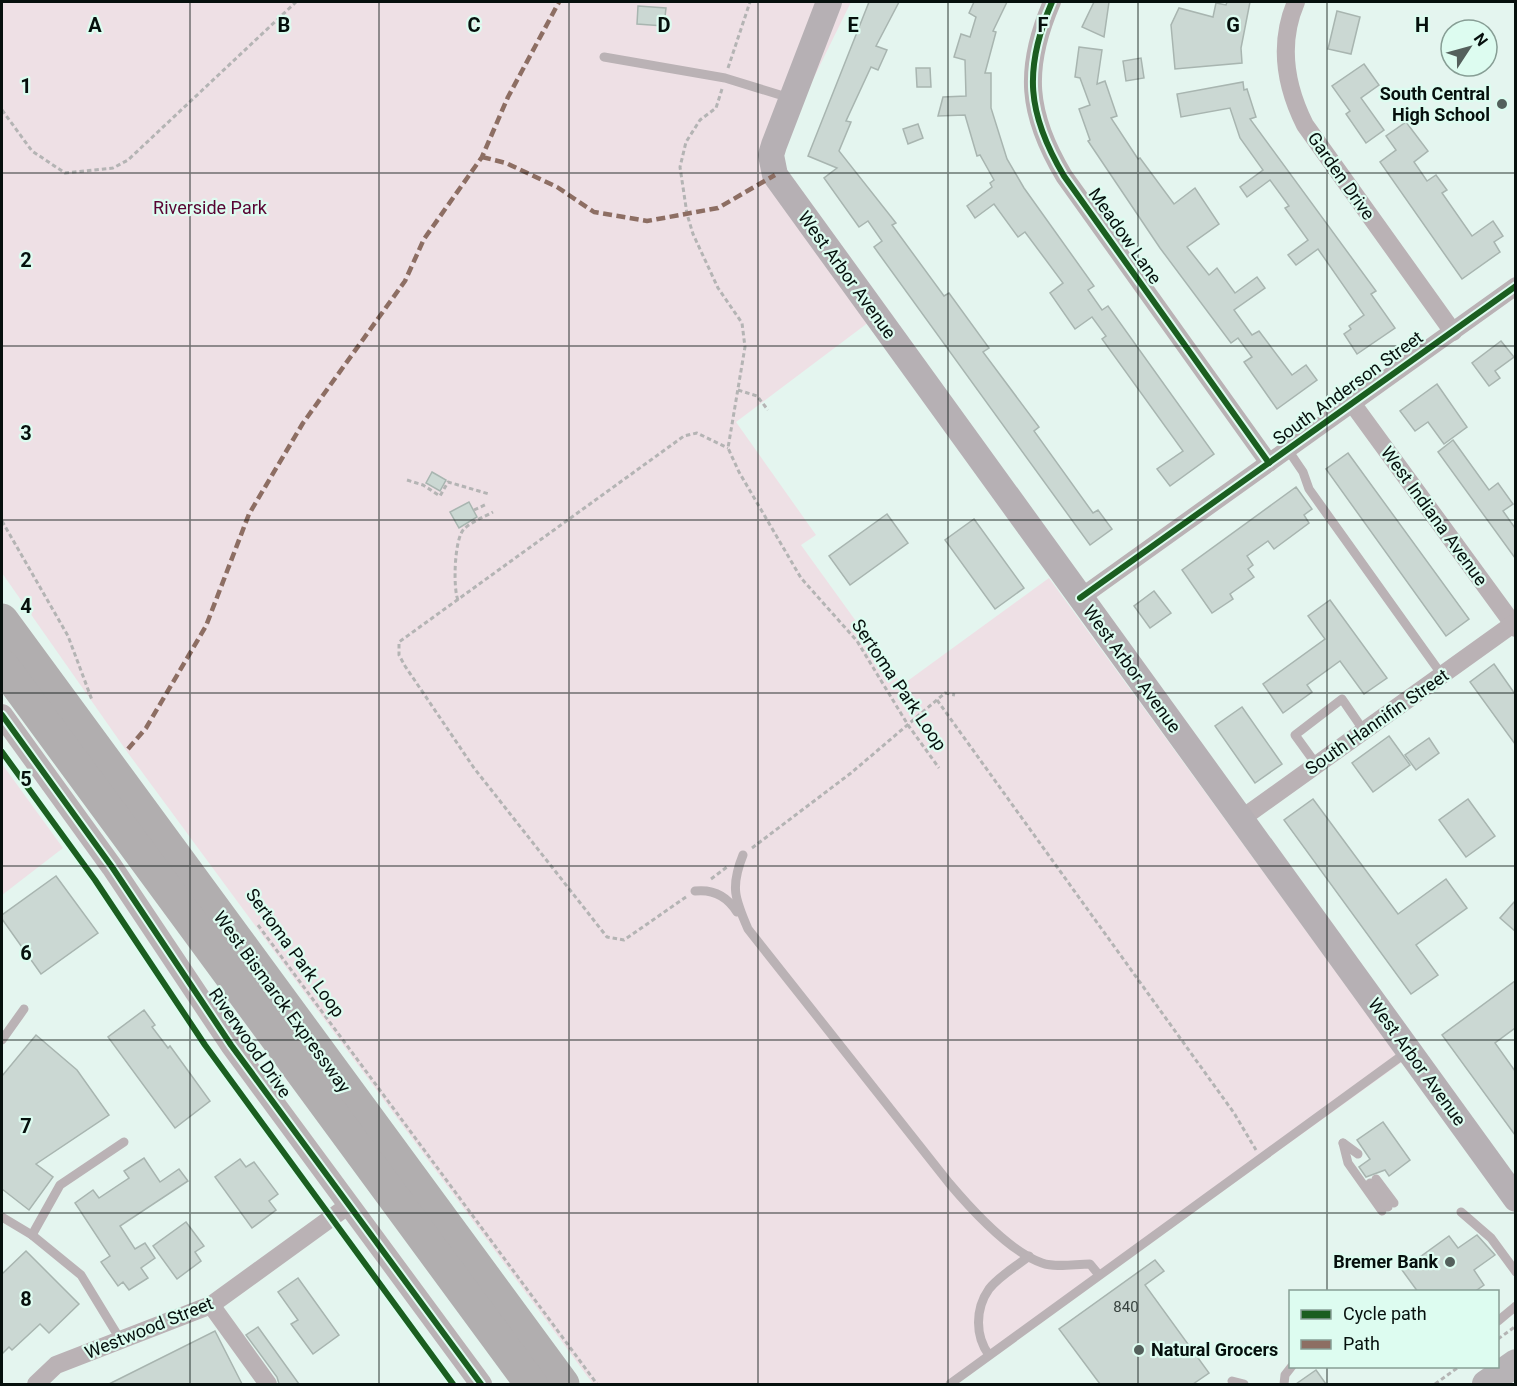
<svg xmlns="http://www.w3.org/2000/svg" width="1517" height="1386" viewBox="0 0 1517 1386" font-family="Roboto,sans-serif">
<rect width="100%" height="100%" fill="#e4f5ef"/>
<g fill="#eee0e5">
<path d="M2 2H851L771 165 873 319 736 422 816 535 801 545 902 685 1049 578 1402 1062 955 1384H593L128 753 2 573Z"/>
<path d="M2 764 63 848 2 895Z"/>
</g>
<g fill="#cbd8d3" stroke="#a8b5b0" stroke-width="1.5">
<path d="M869 2H899L876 46 887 50 878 70 871 67 846 121 851 122 839 151 896 223 892 225 944 296 949 293 989 348 983 352 1039 427 1034 431 1093 513 1098 510 1112 529 1090 545 874 247 882 241 868 221 859 227 824 178 837 168 808 156Z"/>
<path d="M974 2H1007L993 31 996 32 985 73H991V108L1007 159 1024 188 1094 286 1088 290 1102 310 1108 306 1214 454 1170 486 1157 469 1183 451 1102 339 1106 336 1092 317 1075 329 1050 293 1063 283 1025 232 1018 237 994 204 975 218 967 206 992 187 990 183 994 180 980 155 977 156 965 115 938 116 943 97 966 96 965 60 954 57 961 34 970 37 976 17 969 13Z"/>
<path d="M1094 2H1109L1104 37 1082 27Z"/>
<path d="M1227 2H1250L1241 48 1242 63 1175 69 1171 25 1179 8 1213 17 1216 3 1226 5Z"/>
<path d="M638 6 666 8 664 26 637 24Z"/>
<path d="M1337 11 1360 17 1351 54 1328 49Z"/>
<path d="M1079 47 1102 50 1097 84 1105 81 1117 116 1111 118 1138 159 1140 158 1174 204 1195 188 1219 224 1187 247 1209 275 1217 268 1235 293 1257 277 1265 288 1234 310 1252 335 1259 331 1292 375 1306 365 1317 380 1277 409 1244 362 1252 357 1238 338 1231 343 1160 248 1088 141 1090 140 1079 109 1090 105 1080 78 1075 77Z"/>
<path d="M1141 58 1144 78 1126 81 1123 61Z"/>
<path d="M1364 64 1379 85 1361 98 1384 130 1366 143 1346 114 1350 111 1332 86Z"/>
<path d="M916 68H930L931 87H917Z"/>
<path d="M1243 82 1244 90 1247 89 1256 117 1250 119 1376 291 1371 294 1395 328 1357 354 1344 334 1351 329 1349 326 1364 315 1318 249 1296 265 1288 255 1308 240 1285 208 1289 206 1270 180 1247 197 1240 187 1263 170 1240 138 1230 108 1181 117 1177 94Z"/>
<path d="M1406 122 1428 151 1414 162 1427 181 1436 175 1447 190 1442 193 1472 236 1493 221 1503 236 1494 242 1500 252 1462 279 1380 162 1396 150 1386 136Z"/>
<path d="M918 124 923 138 908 144 903 129Z"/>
<path d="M1501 341 1514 357 1495 371 1500 378 1489 386 1472 363Z"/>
<path d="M1437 384 1467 427 1444 444 1428 422 1415 431 1400 411Z"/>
<path d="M1453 440 1489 490 1498 483 1513 504 1503 511 1515 528V558L1438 452Z"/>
<path d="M1348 453 1469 619 1446 636 1326 469Z"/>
<path d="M432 472 446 480 440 491 426 483Z"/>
<path d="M1296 487 1312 509 1304 515 1309 523 1274 549 1268 541 1247 556 1253 565 1248 569 1254 577 1230 594 1233 599 1212 613 1182 570Z"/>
<path d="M469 502 477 517 459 528 450 512Z"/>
<path d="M887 514 908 543 850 585 829 556Z"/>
<path d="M974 519 1024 588 995 609 945 540Z"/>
<path d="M1154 591 1171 613 1150 628 1134 606Z"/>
<path d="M1330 600 1387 678 1364 694 1340 661 1307 685 1312 692 1283 713 1263 684 1325 639 1308 616Z"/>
<path d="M1494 664 1515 694V744L1470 682Z"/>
<path d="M1242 707 1282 764 1255 783 1215 726Z"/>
<path d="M1389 736 1410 765 1373 792 1352 763Z"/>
<path d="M1429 738 1439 753 1416 770 1405 755Z"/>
<path d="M1313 799 1398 914 1446 879 1467 908 1416 945 1438 975 1411 994 1284 820Z"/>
<path d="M1468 799 1495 836 1466 857 1439 820Z"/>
<path d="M56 876 98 933 41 974 2 919V915Z"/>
<path d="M1515 901V931L1500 918Z"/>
<path d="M1515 981V1028L1495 1043 1515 1071V1135L1442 1035Z"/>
<path d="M144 1010 155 1025 152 1027 168 1048 170 1046 210 1101 175 1128 108 1037Z"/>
<path d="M36 1035 77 1070 109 1115 36 1164 53 1177 29 1210 2 1189V1076Z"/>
<path d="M1383 1122 1410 1160 1389 1176 1385 1170 1366 1177 1359 1167 1370 1159 1357 1140Z"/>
<path d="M144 1158 160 1182 179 1169 188 1181 120 1226 135 1249 145 1243 155 1258 141 1268 148 1278 129 1290 123 1282 118 1286 101 1262 110 1256 75 1203 93 1190 99 1198 129 1178 124 1171Z"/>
<path d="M240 1159 246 1167 254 1162 278 1194 269 1201 276 1210 252 1228 215 1177Z"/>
<path d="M186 1222 204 1246 195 1252 201 1261 177 1279 153 1246Z"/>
<path d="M1477 1235 1495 1255 1474 1270 1484 1285 1474 1292H1418L1402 1270 1449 1236 1458 1248Z"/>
<path d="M26 1251 79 1304 49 1333 40 1324 12 1350 9 1347 2 1354V1274Z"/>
<path d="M1155 1260 1164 1271 1145 1285 1209 1373 1193 1384H1100L1059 1329Z"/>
<path d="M298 1278 339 1335 313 1354 291 1324 298 1320 278 1292Z"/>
<path d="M258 1327 299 1384H279L277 1377 246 1335Z"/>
<path d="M215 1331 242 1384H109Z"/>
<path d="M1316 1370 1326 1384H1296Z"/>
</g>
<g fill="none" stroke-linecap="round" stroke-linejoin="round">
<g stroke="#b4b4b4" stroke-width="3" stroke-dasharray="4.5 3" stroke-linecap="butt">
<path d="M728 68 750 2"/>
<path d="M722 89 716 108 700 120 686 142 680 167 687 214 693 234 718 288 742 323 745 347 728 448 739 472 801 578 857 641 908 725 939 768"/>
<path d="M2 110 32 151 65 173 113 168 128 160 296 2"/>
<path d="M738 390 757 396 768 410"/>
<path d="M407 480 423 485 440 496 448 482 489 494"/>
<path d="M474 510 487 504"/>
<path d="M2 521 68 636 92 700"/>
<path d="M458 600C453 589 454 539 464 529 471 522 484 517 493 512"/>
<path d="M937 700 1234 1113 1256 1150"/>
<path d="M752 848 851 773 945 693 955 695"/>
<path d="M711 879 727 867"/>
<path d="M686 897 624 940 607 937 474 768 405 666 399 655V642L684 436 697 433 728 448"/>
<path d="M258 925 597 1384"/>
<path d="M1498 1339 1516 1326"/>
<path d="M1435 1384 1460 1366"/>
</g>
<g stroke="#bab2b5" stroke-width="9">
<path d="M604 57 725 78 790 98"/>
<path d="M1288 450 1303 472 1309 489 1442 675"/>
<path d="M1316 764 1295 735 1342 699 1364 731"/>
<path d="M743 855C730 887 735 899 748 929L949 1183C971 1209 1010 1252 1042 1263 1056 1268 1075 1264 1090 1264L1099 1275"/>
<path d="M695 891C713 889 727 896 737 912"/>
<path d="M2 1040 24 1009"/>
<path d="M1343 1143 1348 1163 1382 1211"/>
<path d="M1343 1143 1358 1154"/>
<path d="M1376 1179 1394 1203"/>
<path d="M1370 1183 1388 1207"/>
<path d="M1461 1212 1491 1238 1516 1272"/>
<path d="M2 1217 32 1235 81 1275 120 1339"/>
<path d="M32 1235 60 1185 124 1142"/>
<path d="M1498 1321 1516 1306"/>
<path d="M989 1355C975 1336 975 1309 989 1289 999 1276 1017 1266 1029 1256"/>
<path d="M1232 1381 1244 1384"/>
<path d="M950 1384 1407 1052"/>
<path d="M1284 1384 1285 1375 1292 1366"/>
</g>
<g stroke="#bab2b5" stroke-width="18">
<path d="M1052 2C1023 69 1027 114 1064 176L1269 463"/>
<path d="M1296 2C1278 44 1285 85 1305 125L1453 332"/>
<path d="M1352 403 1516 628"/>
<path d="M1080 598 1516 286"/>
<path d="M1241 819 1513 624"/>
<path d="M211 1305 268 1384"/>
<path d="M36 1384 56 1365 211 1305 349 1205"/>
</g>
<path stroke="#bab2b5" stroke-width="22" d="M2 715 112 867 231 1045 481 1384"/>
<path stroke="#b6b0b4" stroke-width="26" d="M829 2 774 145 771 155 775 175 1516 1199"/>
<path stroke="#b7b3b6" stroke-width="28" d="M1486 1384 1516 1363"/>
<g stroke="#b1aeaf" stroke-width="33">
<path d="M2 620 563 1384"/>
<path d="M2 665 531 1384"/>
</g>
<g stroke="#8d6e63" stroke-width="4.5" stroke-dasharray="9 4.5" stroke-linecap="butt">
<path d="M482 157 506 163 557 187 594 212 647 221 718 208 775 175"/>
<path d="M128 749 146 728 206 626 249 514 303 423 405 281 424 239 482 157 508 97 559 2"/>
</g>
<g stroke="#ddfcf0" stroke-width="10">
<g id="cycleway">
<path d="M1052 2C1023 69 1027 114 1064 176L1269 463"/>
<path d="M1080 598 1516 286"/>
<path d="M2 715 112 867 231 1045 481 1384"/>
<path d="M2 752 95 880 205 1045 453 1384"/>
</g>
</g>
<use href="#cycleway" stroke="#1b5e20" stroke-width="6"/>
</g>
<path fill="none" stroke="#06100d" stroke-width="1.5" stroke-opacity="0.55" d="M190 2V1384M379 2V1384M569 2V1384M758 2V1384M948 2V1384M1138 2V1384M1327 2V1292M2 173H1516M2 346H1516M2 520H1516M2 693H1516M2 866H1516M2 1040H1516M2 1213H1516M1327 1366V1384"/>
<g fill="#54605c" stroke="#ddfcf0" stroke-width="2">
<circle cx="1502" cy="104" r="6"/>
<circle cx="1450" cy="1262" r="6"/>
<circle cx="1139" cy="1350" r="6"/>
</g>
<g text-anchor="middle" stroke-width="4.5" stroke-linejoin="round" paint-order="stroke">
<g font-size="15" fill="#37423e">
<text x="1126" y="1312">840</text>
</g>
<g font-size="18" font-weight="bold" fill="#06100d" stroke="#ddfcf0" text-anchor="end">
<text x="1490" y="100">South Central<tspan x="1490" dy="21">High School</tspan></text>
<text x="1438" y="1268">Bremer Bank</text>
<text x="1151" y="1356" text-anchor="start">Natural Grocers</text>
</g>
<g font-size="18" fill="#06100d" stroke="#ddfcf0">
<text transform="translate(1341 176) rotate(55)" y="6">Garden Drive</text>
<text transform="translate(1125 236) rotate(55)" y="6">Meadow Lane</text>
<text transform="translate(847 275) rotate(54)" y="6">West Arbor Avenue</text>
<text transform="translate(1348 388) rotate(-36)" y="6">South Anderson Street</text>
<text transform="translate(1434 516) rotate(54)" y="6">West Indiana Avenue</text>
<text transform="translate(1132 669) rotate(54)" y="6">West Arbor Avenue</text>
<text transform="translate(899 685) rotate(56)" y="6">Sertoma Park Loop</text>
<text transform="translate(1377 722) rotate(-35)" y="6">South Hannifin Street</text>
<text transform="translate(295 953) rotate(54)" y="6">Sertoma Park Loop</text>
<text transform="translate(282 1002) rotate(54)" y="6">West Bismarck Expressway</text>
<text transform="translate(250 1043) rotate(55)" y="6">Riverwood Drive</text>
<text transform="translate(1417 1062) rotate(54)" y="6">West Arbor Avenue</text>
<text transform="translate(149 1328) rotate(-22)" y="6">Westwood Street</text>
</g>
<g font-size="18" fill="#590433" stroke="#ddfcf0">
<text x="210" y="214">Riverside Park</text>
</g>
</g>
<g font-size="20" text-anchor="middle" font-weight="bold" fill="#06100d" stroke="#ddfcf0" stroke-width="4.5" stroke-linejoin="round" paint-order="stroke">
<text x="95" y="32">A</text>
<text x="284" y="32">B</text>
<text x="474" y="32">C</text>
<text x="664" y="32">D</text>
<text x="853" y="32">E</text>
<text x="1043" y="32">F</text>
<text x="1233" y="32">G</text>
<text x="1422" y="32">H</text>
<text x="26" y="93">1</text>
<text x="26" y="267">2</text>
<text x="26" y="440">3</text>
<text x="26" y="613">4</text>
<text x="26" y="786">5</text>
<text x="26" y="960">6</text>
<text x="26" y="1133">7</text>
<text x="26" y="1306">8</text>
</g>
<rect width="1517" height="1386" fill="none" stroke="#06100d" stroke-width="6"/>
<rect x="1289" y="1290" width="210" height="78" fill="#ddfcf0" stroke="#879e95" stroke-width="1.5"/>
<rect x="1301" y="1310" width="30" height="9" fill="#1b5e20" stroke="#879e95" stroke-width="1.5"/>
<text x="1343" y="1320" font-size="18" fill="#06100d">Cycle path</text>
<rect x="1301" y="1340" width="30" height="9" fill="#8d6e63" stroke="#879e95" stroke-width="1.5"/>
<text x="1343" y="1350" font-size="18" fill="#06100d">Path</text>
<g transform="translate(1469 48) rotate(54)"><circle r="28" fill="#ddfcf0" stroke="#879e95" stroke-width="1.5"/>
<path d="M0-4.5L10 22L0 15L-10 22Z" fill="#54605c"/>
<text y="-9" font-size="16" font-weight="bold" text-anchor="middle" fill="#06100d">N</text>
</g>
</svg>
